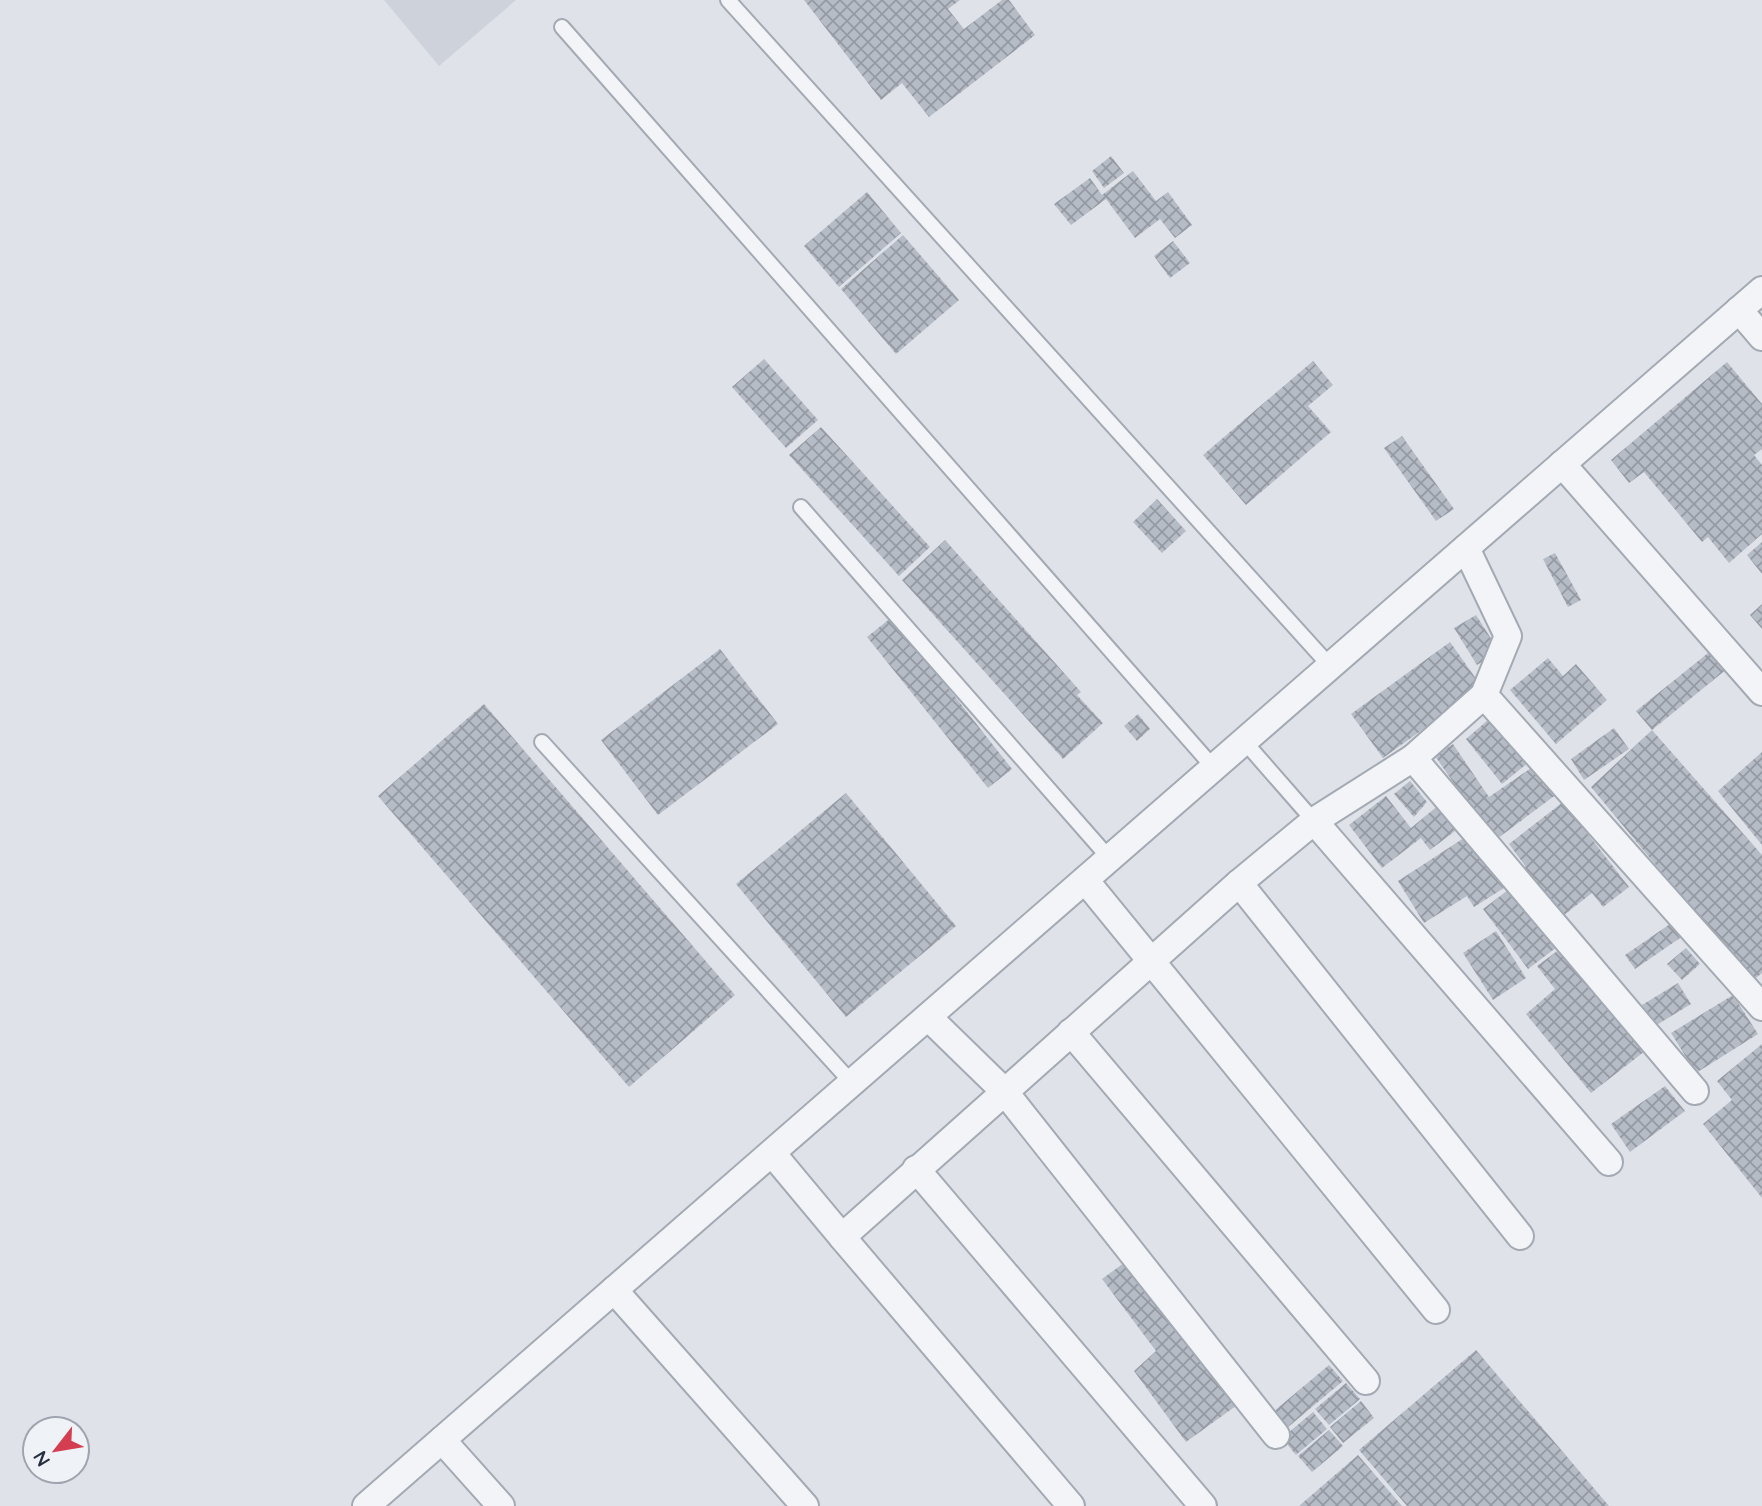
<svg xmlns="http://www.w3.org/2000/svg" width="1762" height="1506" viewBox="0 0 1762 1506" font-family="Quicksand,sans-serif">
<defs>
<pattern id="building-cross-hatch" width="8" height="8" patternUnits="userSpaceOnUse" patternTransform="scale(1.75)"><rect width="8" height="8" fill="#b6bcc6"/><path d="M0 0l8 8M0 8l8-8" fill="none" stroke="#9499a2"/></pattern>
</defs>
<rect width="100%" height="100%" fill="#dfe3e9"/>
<path fill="#cdd2db" d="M384 0H516L439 66Z"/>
<g fill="url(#building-cross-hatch)">
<path d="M804 0H960L948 9 964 29 1002 0H1009L1035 35 929 117 902 83 881 100Z"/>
<path d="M1111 156 1124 173 1104 188 1092 171Z"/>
<path d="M1133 171 1156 201 1168 192 1192 225 1175 238 1160 219 1135 238 1106 199 1071 225 1054 204 1090 178 1102 195Z"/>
<path d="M867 192 901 233 839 287 804 246Z"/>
<path d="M903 235 959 300 896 354 841 289Z"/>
<path d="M1173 241 1190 263 1170 278 1154 256Z"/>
<path d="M764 359 818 420 786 448 732 387Z"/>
<path d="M1313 361 1333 385 1308 406 1331 432 1246 505 1203 455Z"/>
<path d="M1727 362 1762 404V449L1754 455 1762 465V534L1729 563 1708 537 1702 542 1644 472 1629 483 1611 460Z"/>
<path d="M821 427 930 547 899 576 789 455Z"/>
<path d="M1402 436 1454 509 1436 521 1384 448Z"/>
<path d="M1157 499 1186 531 1162 553 1133 522Z"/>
<path d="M945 540 1081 692 1077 695 1103 723 1063 759 902 580Z"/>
<path d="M1762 542V574L1747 555Z"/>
<path d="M1555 553 1581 600 1568 607 1543 559Z"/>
<path d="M1762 604V629L1750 615Z"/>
<path d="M1476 615 1499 651 1477 665 1454 628Z"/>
<path d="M892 617 1012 769 988 788 867 637Z"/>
<path d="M1450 642 1482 687 1383 758 1351 714Z"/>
<path d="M1718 645 1733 664 1652 730 1762 855V973L1752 981 1591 787 1652 730 1636 711Z"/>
<path d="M720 649 778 724 658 815 601 740Z"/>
<path d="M1548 658 1563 676 1576 664 1607 700 1556 744 1510 690Z"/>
<path d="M484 704 735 995 629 1087 378 796Z"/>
<path d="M1138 714 1150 729 1137 741 1124 726Z"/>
<path d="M1488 720 1528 763 1502 784 1466 739Z"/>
<path d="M1614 728 1629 749 1584 780 1571 759Z"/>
<path d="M1453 744 1489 797 1537 764 1557 794 1494 841 1435 756Z"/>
<path d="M1762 752V845L1718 791Z"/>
<path d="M1410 781 1427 802 1414 817 1394 794Z"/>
<path d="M846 793 956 926 846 1017 736 884Z"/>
<path d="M1386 796 1411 828 1440 804 1459 828 1430 850 1421 838 1382 868 1349 825Z"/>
<path d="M1563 802 1629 887 1603 907 1592 893 1559 919 1521 870 1526 867 1509 844Z"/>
<path d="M1470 834 1504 888 1474 907 1467 896 1424 923 1398 881Z"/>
<path d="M1516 884 1561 944 1528 969 1483 909Z"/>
<path d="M1670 924 1680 938 1635 969 1625 955Z"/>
<path d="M1496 931 1526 978 1493 1000 1463 953Z"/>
<path d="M1564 946 1649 1048 1591 1093 1526 1014 1555 989 1537 966Z"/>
<path d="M1686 948 1700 964 1682 980 1667 964Z"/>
<path d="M1678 983 1691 1004 1655 1026 1642 1005Z"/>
<path d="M1733 995 1758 1034 1696 1073 1671 1033Z"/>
<path d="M1762 1044V1198L1703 1124 1732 1100 1717 1081Z"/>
<path d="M1665 1086 1685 1111 1630 1152 1611 1124Z"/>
<path d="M1128 1260 1240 1403 1186 1442 1134 1371 1156 1351 1102 1279Z"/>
<path d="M1476 1350 1609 1506H1407L1359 1450Z"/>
<path d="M1329 1365 1343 1381 1281 1433 1267 1417Z"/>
<path d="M1346 1383 1360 1399 1329 1425 1315 1409Z"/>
<path d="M1361 1401 1374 1418 1343 1443 1330 1427Z"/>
<path d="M1313 1412 1327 1429 1296 1455 1282 1438Z"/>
<path d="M1329 1430 1343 1446 1312 1472 1298 1456Z"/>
<path d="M1358 1455 1402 1506H1299Z"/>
</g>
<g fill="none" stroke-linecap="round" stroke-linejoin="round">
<g stroke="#a4aab3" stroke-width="18">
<g id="lane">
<path d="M728 0 1330 666"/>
<path d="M562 27 1214 768"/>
<path d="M801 507 1110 859"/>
<path d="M1244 741 1314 821"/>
<path d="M542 742 852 1083"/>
</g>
</g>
<g stroke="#a4aab3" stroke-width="30">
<g id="street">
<path d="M1739 310 1762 337"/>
<path d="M1562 464 1762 692"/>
<path d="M1484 695 1762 1007"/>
<path d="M1413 758 1695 1091"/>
<path d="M1314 821 1609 1162"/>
<path d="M1085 880 1436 1310"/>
<path d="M1239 883 1520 1236"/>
<path d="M928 1017 1004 1091 1276 1435"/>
<path d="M1071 1032 1366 1381"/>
<path d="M772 1153 842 1237"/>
<path d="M916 1169 1203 1506"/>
<path d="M614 1290 805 1506"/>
<path d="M442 1440 501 1506"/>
<path d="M366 1506 1762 290"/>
<path d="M1071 1506 842 1237 1239 883 1314 821 1413 758 1484 695 1508 636 1466 548"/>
</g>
</g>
<use href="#lane" stroke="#f2f4f7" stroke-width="14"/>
<use href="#street" stroke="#f2f4f7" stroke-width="26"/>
</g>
<g transform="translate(56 1450) rotate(239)"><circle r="33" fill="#eff2f7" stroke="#9fa4ae" stroke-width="2"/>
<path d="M0-5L12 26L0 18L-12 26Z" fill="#d53d50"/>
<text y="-10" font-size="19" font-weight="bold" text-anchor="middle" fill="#273041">N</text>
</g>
</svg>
